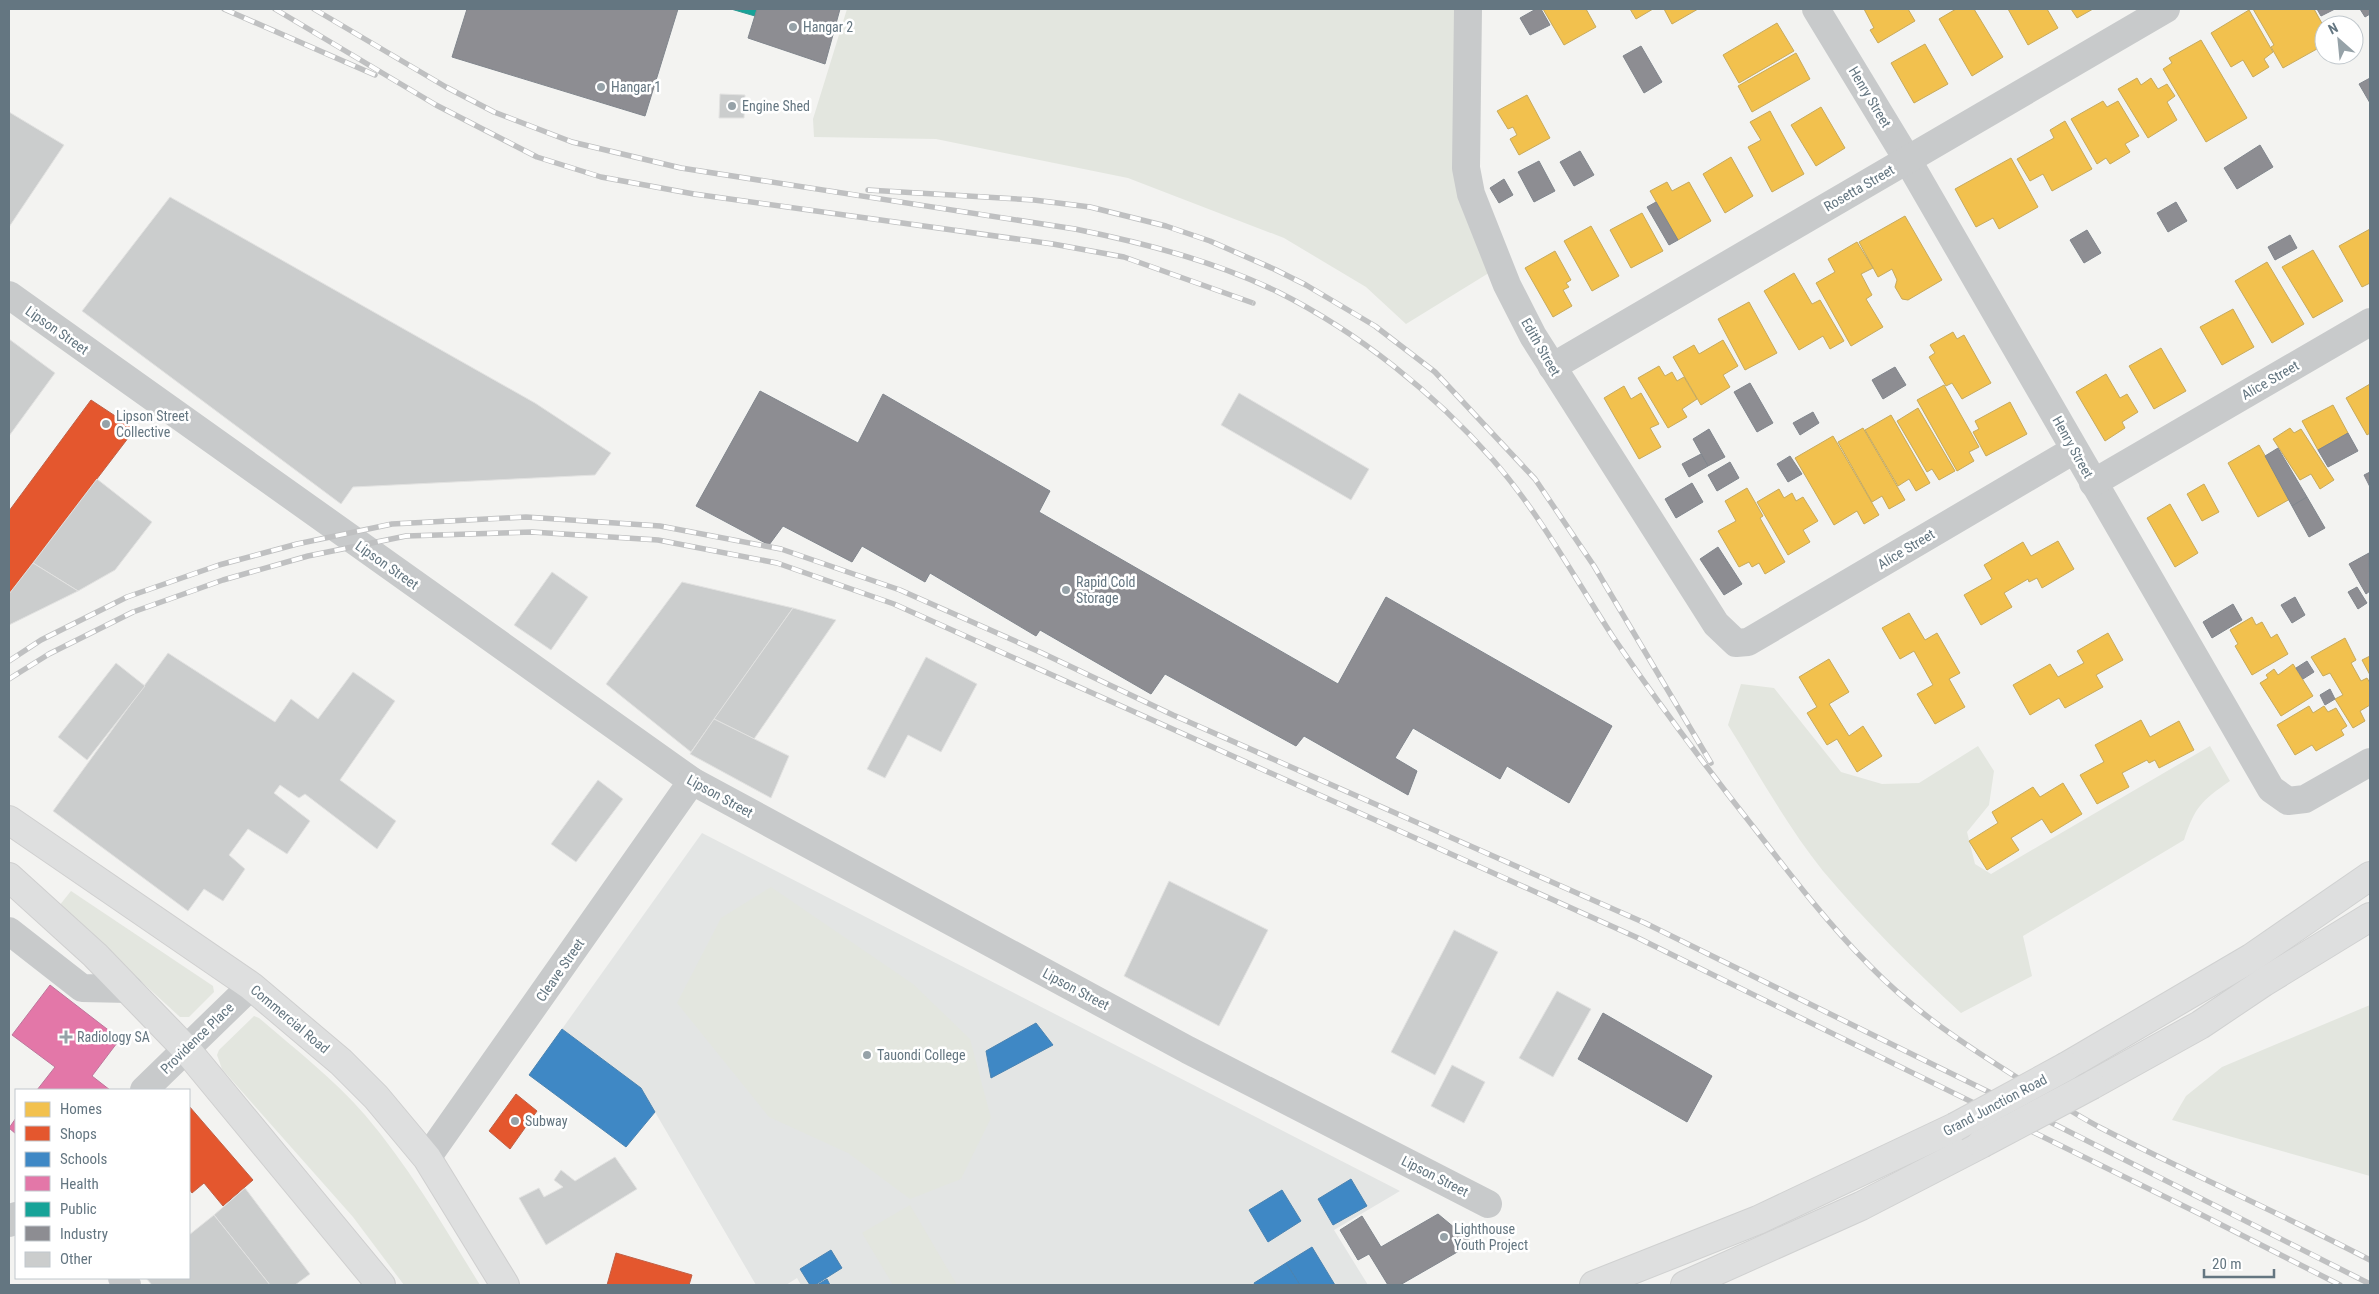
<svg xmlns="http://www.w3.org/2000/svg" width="2379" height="1294" viewBox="0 0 2379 1294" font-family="'Roboto Condensed',sans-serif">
<rect width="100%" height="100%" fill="#f3f3f1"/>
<path fill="#e3e5e4" d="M702 833 1400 1191 1334 1230 1368 1285H801L797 1278 786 1285H756L641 1088 562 1029Z"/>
<g fill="#e3e6df">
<path d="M847 9H1457L1492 271 1406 324 1366 287 1284 238 1128 178 936 139 814 137 813 119Z"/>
<path d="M1741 684 1774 688 1841 772 1882 784 1919 783 1978 746 1994 771 1989 805 1967 832 1975 864 1991 874 2210 746 2230 781C2201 801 2195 807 2184 840L2023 936 2032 976 1961 1013C1912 968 1865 921 1823 871 1787 826 1758 773 1728 725Z"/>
<path d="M771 887 913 984 970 1039 991 1118 961 1179 910 1199 848 1153 769 1117 677 1003 721 918Z"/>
<path d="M71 891 213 986 214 992 189 1017H180L59 906Z"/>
<path d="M2370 1005V1176L2172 1120 2186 1096 2222 1067Z"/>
<path d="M254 1016 259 1018C295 1049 334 1079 365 1115 410 1168 444 1227 480 1285H404L353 1217 222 1069 217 1055 219 1050Z"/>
<path d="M910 1205 957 1285H893L862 1233Z"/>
</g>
<g fill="#f2c14e" stroke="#c7aa5d">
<path d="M1543 9H1586L1596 27 1564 45Z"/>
<path d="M1630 9H1653L1636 19Z"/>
<path d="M1664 9H1698L1672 24Z"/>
<path d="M1864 9H1908L1915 21 1878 43 1870 30 1874 28Z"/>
<path d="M1956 9H1974L2003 57 1972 76 1939 19Z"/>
<path d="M2008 9H2047L2058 28 2028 45Z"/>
<path d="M2071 9H2093L2077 18Z"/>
<path d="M2253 9H2314L2324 27V45L2283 68 2271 47 2274 45Z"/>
<path d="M2249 10 2273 52 2264 59 2269 67 2253 77 2243 60 2231 67 2211 33Z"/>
<path d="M1777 23 1794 51 1739 83 1723 55Z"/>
<path d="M2201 40 2247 118 2206 142 2163 69 2172 63 2169 58Z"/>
<path d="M1925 44 1948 84 1914 103 1891 63Z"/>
<path d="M1796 53 1810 79 1752 112 1738 86Z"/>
<path d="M2137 78 2141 85 2151 78 2158 89 2167 84 2175 96 2167 102 2177 120 2148 138 2118 89Z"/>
<path d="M1527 95 1550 138 1519 155 1510 139 1517 135 1513 127 1508 129 1497 111Z"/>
<path d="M2103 101 2107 107 2118 101 2139 136 2125 144 2130 152 2110 164 2106 158 2097 164 2071 119Z"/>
<path d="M1821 107 1845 148 1816 166 1791 125Z"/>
<path d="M1770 111 1804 174 1772 192 1748 147 1761 140 1750 122Z"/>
<path d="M2065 121 2092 169 2052 191 2043 174 2030 181 2017 159 2054 138 2050 130Z"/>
<path d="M1731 157 1753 196 1725 213 1703 174Z"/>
<path d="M2011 158 2038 207 1999 229 1993 218 1976 227 1955 189Z"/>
<path d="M1667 182 1672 191 1689 182 1711 221 1678 240 1650 191Z"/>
<path d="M1642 213 1663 251 1631 268 1610 230Z"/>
<path d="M1905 216 1942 280 1908 300 1902 299 1895 287 1897 280 1892 269 1878 277 1859 242Z"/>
<path d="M1591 226 1619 276 1592 291 1564 241Z"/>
<path d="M2370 229V283L2362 287 2339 246Z"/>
<path d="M1857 242 1873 268 1861 274 1872 295 1866 299 1883 327 1851 346 1816 283 1835 272 1828 259Z"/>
<path d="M2313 250 2343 301 2313 318 2282 267Z"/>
<path d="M1555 251 1571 280 1566 283 1569 287 1563 290 1572 306 1553 317 1525 268Z"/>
<path d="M2267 262 2304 324 2272 343 2235 281Z"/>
<path d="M1794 273 1812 304 1820 300 1844 341 1830 349 1823 336 1799 350 1764 291Z"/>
<path d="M1749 302 1777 353 1745 370 1718 319Z"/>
<path d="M2233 309 2254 347 2222 365 2200 327Z"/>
<path d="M1953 332 1957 339 1964 335 1991 383 1962 399 1952 383 1946 386 1929 357 1935 353 1930 345Z"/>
<path d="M1723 340 1738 366 1723 375 1730 387 1701 405 1673 357 1694 345 1699 354Z"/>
<path d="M2161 348 2186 391 2154 409 2129 366Z"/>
<path d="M1659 366 1665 376 1672 372 1677 381 1684 377 1697 399 1682 409 1687 417 1668 428 1638 378Z"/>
<path d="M2106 374 2120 398 2127 394 2138 412 2122 422 2125 428 2105 441 2076 392Z"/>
<path d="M2370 384V433L2367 435 2346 398Z"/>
<path d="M1944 385 1979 447 1969 452 1974 461 1957 471 1917 400Z"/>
<path d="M1624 386 1631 399 1641 393 1659 424 1650 428 1661 447 1639 459 1604 398Z"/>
<path d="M2010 402 2027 434 1986 456 1973 432 1979 429 1975 421Z"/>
<path d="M2333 405 2348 433 2318 450 2302 421Z"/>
<path d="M1918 408 1955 471 1939 480 1932 469 1927 472 1897 421Z"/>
<path d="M1891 415 1930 483 1916 491 1909 479 1898 486 1865 430Z"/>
<path d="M1863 428 1905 500 1889 509 1882 496 1872 502 1838 442Z"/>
<path d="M2290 428 2294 433 2301 429 2334 480 2320 489 2311 474 2300 480 2273 439Z"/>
<path d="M1833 436 1879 515 1864 524 1857 511 1834 525 1795 458Z"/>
<path d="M2259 445 2290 499 2258 517 2228 463Z"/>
<path d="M2204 484 2219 512 2202 521 2187 494Z"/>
<path d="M1747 488 1763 516 1760 518 1785 562 1765 574 1759 563 1752 567 1749 562 1739 567 1718 531 1736 521 1725 501Z"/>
<path d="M1779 489 1784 498 1792 493 1796 501 1803 497 1818 521 1803 530 1810 542 1788 555 1757 502Z"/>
<path d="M2170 504 2198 553 2175 567 2147 518Z"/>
<path d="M2058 541 2074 569 2042 588 2037 578 2029 582 2028 579 2004 593 2012 607 1981 625 1964 595 1992 579 1984 565 2023 542 2031 556Z"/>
<path d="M1909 613 1925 640 1937 633 1960 673 1949 679 1965 707 1935 724 1917 694 1933 685 1914 651 1900 659 1882 628Z"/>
<path d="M2252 617 2256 625 2262 622 2271 638 2277 634 2288 654 2252 675 2235 646 2238 644 2230 630Z"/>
<path d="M2108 633 2123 660 2096 675 2103 687 2065 708 2059 698 2030 715 2013 685 2050 664 2058 677 2084 663 2077 651Z"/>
<path d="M2345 638 2356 660 2351 663 2361 681 2367 678 2370 683V705L2360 711 2365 721 2353 728 2335 699 2343 695 2330 673 2323 676 2311 657Z"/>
<path d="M2370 656V675L2362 660Z"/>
<path d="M1829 659 1849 692 1829 704 1849 736 1863 726 1882 756 1857 772 1837 739 1827 745 1807 713 1817 707 1799 677Z"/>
<path d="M2293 664 2313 696 2281 716 2260 683 2268 678 2266 675 2274 669 2278 675Z"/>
<path d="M2309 706 2313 713 2324 706 2328 712 2336 708 2347 726 2341 730 2344 735 2316 751 2312 745 2295 755 2277 725Z"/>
<path d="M2141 720 2150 737 2179 721 2194 750 2159 768 2155 760 2149 763 2147 760 2122 773 2129 787 2097 804 2080 775 2104 762 2095 745Z"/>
<path d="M2063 783 2082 814 2051 833 2042 819 2011 838 2019 850 1987 870 1969 841 1998 823 1992 812 2033 787 2040 797Z"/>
</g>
<g fill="#e4572e" stroke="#be6047">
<path d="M91 400 135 429 9 594V511Z"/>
<path d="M516 1094 537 1111 510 1149 489 1131Z"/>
<path d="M189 1106 253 1180 223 1206 204 1183 192 1193 189 1189Z"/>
<path d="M616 1253 692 1275 689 1285H607Z"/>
</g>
<g fill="#3f88c5" stroke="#4a83b1">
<path d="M1036 1023 1053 1045 991 1078 986 1051Z"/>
<path d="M562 1029 641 1088 655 1112 626 1147 529 1075Z"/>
<path d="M1351 1179 1367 1206 1333 1225 1318 1199Z"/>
<path d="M1282 1190 1301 1221 1268 1242 1249 1210Z"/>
<path d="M1312 1247 1335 1285H1300L1286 1263Z"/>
<path d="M831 1250 842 1268 815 1285H810L800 1269Z"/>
<path d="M1286 1263 1300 1285H1255L1254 1283Z"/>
<path d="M827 1279 830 1285H817Z"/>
</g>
<g fill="#e377a8" stroke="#bd779c">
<path d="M50 985 120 1039 92 1076 110 1090H37L55 1067 12 1035Z"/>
<path d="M16 1118V1134L9 1128Z"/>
</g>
<path fill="#17a398" stroke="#2e9691" d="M731 9H757L755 16Z"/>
<g fill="#8d8d92" stroke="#81868d">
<path d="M467 9H678L645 116 452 57Z"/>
<path d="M757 9H840L825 64 748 38Z"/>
<path d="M1536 9H1541L1550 25 1530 35 1520 18Z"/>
<path d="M2317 9H2335L2321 16Z"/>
<path d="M2360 9H2370V14L2365 17Z"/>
<path d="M1641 46 1662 82 1644 93 1623 56Z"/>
<path d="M2370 78V103L2359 84Z"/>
<path d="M2260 145 2273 167 2237 189 2224 168Z"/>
<path d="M1580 151 1594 175 1574 186 1560 162Z"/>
<path d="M1539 161 1555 191 1534 202 1518 172Z"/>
<path d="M1504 179 1513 195 1499 203 1490 188Z"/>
<path d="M1656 202 1678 240 1669 245 1647 207Z"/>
<path d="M2176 202 2187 221 2168 232 2157 213Z"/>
<path d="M2087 230 2101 253 2084 263 2070 240Z"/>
<path d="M2290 235 2297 248 2275 260 2268 247Z"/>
<path d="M1895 367 1906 385 1883 399 1872 380Z"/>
<path d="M1750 383 1773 423 1757 432 1734 392Z"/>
<path d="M760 391 858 443 883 394 1050 491 1039 512 1338 684 1386 597 1612 726 1569 803 1507 766 1500 779 1413 728 1395 758 1417 771 1408 795 1304 736 1296 746 1165 674 1151 694 1040 630 1036 636 930 573 925 582 862 546 852 562 783 526 769 545 696 506Z"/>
<path d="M1813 412 1819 423 1800 435 1793 423Z"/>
<path d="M1709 429 1725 457 1708 466 1693 439Z"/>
<path d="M2348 433 2358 451 2328 467 2318 450Z"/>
<path d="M2278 448 2307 497 2292 506 2265 456Z"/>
<path d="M1701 454 1708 466 1689 477 1682 464Z"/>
<path d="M1790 456 1802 474 1788 482 1777 464Z"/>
<path d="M1730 462 1739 478 1717 491 1708 475Z"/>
<path d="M2370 472V487L2364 475Z"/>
<path d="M1692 483 1703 502 1676 518 1665 499Z"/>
<path d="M2307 497 2325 528 2309 537 2292 506Z"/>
<path d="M1718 547 1742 584 1724 595 1700 559Z"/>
<path d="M2369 553 2370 591 2366 594 2349 564Z"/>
<path d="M2357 587 2367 603 2358 609 2348 592Z"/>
<path d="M2295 597 2305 615 2292 623 2281 605Z"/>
<path d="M2233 604 2242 620 2212 638 2203 622Z"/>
<path d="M2307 661 2314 672 2303 679 2296 668Z"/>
<path d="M2330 689 2335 699 2325 705 2320 695Z"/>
<path d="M1603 1013 1712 1076 1687 1122 1578 1059Z"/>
<path d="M1438 1214 1473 1243 1400 1285H1388L1369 1254 1358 1260 1340 1230 1362 1216 1381 1247Z"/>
</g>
<g fill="#cbcdcd" stroke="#e2e2e1">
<path d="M720 94 745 95 744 118H719Z"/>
<path d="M9 112 64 145 9 227Z"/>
<path d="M170 197 535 403 611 453 595 475 353 487 341 504 82 311Z"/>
<path d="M9 339 55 373 9 436Z"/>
<path d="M1239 393 1369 469 1351 500 1221 425Z"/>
<path d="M97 479 152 522 115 570 78 591 33 563Z"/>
<path d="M33 563 78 591 9 625V594Z"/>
<path d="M552 572 588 597 551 650 514 625Z"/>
<path d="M682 582 793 608 691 752 606 684Z"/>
<path d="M793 608 836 620 754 739 714 719Z"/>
<path d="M168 653 275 722 291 699 318 719 353 672 395 701 340 780 396 821 377 849 305 794 299 798 280 785 274 793 310 821 287 854 248 829 229 855 245 869 223 901 204 889 188 911 53 811Z"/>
<path d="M926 657 977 684 941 752 908 735 885 778 867 769Z"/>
<path d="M116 663 145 686 87 760 58 737Z"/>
<path d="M714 719 789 756 771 798 690 754Z"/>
<path d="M598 780 623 799 576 862 551 844Z"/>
<path d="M1169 881 1268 930 1219 1026 1124 976Z"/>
<path d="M1454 930 1498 952 1435 1075 1391 1052Z"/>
<path d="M1557 991 1591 1009 1553 1077 1519 1058Z"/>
<path d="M1452 1065 1485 1082 1464 1123 1431 1106Z"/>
<path d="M615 1157 637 1189 546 1245 519 1198 539 1188 544 1197 563 1187 554 1180 561 1170 575 1181Z"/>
<path d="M245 1188 310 1274 295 1285H270L214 1215Z"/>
<path d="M214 1215 270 1285H152L146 1278H189V1235Z"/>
</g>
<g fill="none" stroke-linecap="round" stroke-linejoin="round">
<g stroke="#cfcfcf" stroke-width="30">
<g id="major">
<path d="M9 820 251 986 341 1062 376 1097 427 1158 505 1285"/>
<path d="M9 877 95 955 186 1049 381 1285"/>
</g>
</g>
<g stroke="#d0d1d1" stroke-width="30">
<g id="highway">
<path d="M2067 1066 2251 958 2370 876"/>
<path d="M2092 1085 2200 1025 2264 982 2370 917"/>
<path d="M1594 1285 1758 1220 1955 1127"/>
<path d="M1685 1285 1861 1206 1981 1144"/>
</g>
</g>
<g stroke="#c8cacb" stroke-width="28">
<path d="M1468 9 1466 168 1471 194 1507 285 1533 336 1716 624 1736 643 1748 642 2074 450"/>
<path d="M1816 9 1907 159 2271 789 2288 801 2305 799 2370 762"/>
<path d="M9 295 692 781 1188 1050 1488 1204"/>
<path d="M1552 367 2166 9"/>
<path d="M2093 483 2370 322"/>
<path d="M9 931 82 988 129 989"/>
<path d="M144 1090 251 986"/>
<path d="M427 1158 692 781"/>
<path d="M9 1223 16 1216"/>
<path d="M122 1278 127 1285"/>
</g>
<use href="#major" stroke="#dedfdf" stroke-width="28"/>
<use href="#highway" stroke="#dedfdf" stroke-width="28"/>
<g stroke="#bfc0c1" stroke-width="5.5">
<g id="rail">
<path d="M224 9 375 75"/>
<path d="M275 9 436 105 537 157 601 177 694 194 1053 244 1124 257 1253 303"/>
<path d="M314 9 446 87 494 112 572 142 681 168 1075 229C1144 243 1214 261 1278 292 1358 332 1434 393 1493 460 1540 514 1574 577 1613 637 1658 703 1706 767 1755 829 1792 877 1829 925 1871 967 1916 1013 1967 1046 2021 1080 2047 1096 2074 1114 2101 1128 2190 1174 2282 1214 2370 1260"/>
<path d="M868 190 1034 200 1090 207 1166 226 1210 241 1274 269 1306 285 1375 326 1435 372 1535 479 1594 566 1711 763"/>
<path d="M9 661 41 640 127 597 219 565 297 544 392 524 526 517 660 526 781 549 900 590 1042 653 1173 715 1645 923 2050 1122 2370 1284"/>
<path d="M9 679 49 654 133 612 223 580 308 556 406 536 532 532 658 540 777 563 894 604 1638 938 2202 1215 2340 1285"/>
</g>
</g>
<use href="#rail" stroke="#fff" stroke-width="4" stroke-dasharray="11" stroke-linecap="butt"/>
<g stroke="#d0d1d1" stroke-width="30" stroke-linecap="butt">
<g id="highway-bridge">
<path d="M1955 1127 2067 1066"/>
<path d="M1981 1144 2092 1085"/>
</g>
</g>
<use href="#highway-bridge" stroke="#dedfdf" stroke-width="28"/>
</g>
<g fill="#96a2a8" stroke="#fff" stroke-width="2">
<circle cx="793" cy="27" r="5"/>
<circle cx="601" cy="87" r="5"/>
<circle cx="732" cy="106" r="5"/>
<circle cx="106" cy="424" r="5"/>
<circle cx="1066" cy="590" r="5"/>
<path d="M63.5 1029.5h5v5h5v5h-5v5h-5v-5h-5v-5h5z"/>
<circle cx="867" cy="1055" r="5"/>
<circle cx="515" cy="1121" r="5"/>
<circle cx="1444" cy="1237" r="5"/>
</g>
<g text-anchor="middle" stroke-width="5" stroke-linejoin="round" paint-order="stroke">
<g font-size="14" fill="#647681" stroke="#fff" text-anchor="start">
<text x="803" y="32">Hangar 2</text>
<text x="611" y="92">Hangar 1</text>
<text x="742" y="111">Engine Shed</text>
<text x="116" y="421">Lipson Street<tspan x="116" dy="16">Collective</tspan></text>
<text x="1076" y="587">Rapid Cold<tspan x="1076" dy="16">Storage</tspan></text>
<text x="77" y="1042">Radiology SA</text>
<text x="877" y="1060">Tauondi College</text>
<text x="525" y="1126">Subway</text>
<text x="1454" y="1234">Lighthouse<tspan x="1454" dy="16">Youth Project</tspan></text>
</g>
<g font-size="14" fill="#647681" stroke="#fff">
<text transform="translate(1870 97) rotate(59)" y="5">Henry Street</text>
<text transform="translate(1859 188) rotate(-30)" y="5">Rosetta Street</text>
<text transform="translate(57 330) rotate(35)" y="5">Lipson Street</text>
<text transform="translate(1541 347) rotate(60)" y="5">Edith Street</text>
<text transform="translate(2270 380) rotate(-30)" y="5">Alice Street</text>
<text transform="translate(2073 447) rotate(61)" y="5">Henry Street</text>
<text transform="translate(1906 549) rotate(-31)" y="5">Alice Street</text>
<text transform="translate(387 565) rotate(35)" y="5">Lipson Street</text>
<text transform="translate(720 796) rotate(29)" y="5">Lipson Street</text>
<text transform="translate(560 970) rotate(-55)" y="5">Cleave Street</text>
<text transform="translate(1076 989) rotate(28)" y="5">Lipson Street</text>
<text transform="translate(290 1019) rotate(40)" y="5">Commercial Road</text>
<text transform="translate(197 1038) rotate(-44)" y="5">Providence Place</text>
<text transform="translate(1995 1105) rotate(-28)" y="5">Grand Junction Road</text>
<text transform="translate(1435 1176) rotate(27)" y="5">Lipson Street</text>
</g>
</g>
<rect width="2379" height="1294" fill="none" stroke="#647681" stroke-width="20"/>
<rect x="15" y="1089" width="175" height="190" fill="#ffffff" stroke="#c1c8cd"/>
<rect x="25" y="1102" width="25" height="15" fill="#f2c14e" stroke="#c1c8cd"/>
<text x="60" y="1114" font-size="15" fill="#647681">Homes</text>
<rect x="25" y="1126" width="25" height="15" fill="#e4572e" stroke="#c1c8cd"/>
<text x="60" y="1139" font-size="15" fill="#647681">Shops</text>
<rect x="25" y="1152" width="25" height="15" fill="#3f88c5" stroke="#c1c8cd"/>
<text x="60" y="1164" font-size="15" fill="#647681">Schools</text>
<rect x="25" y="1176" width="25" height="15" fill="#e377a8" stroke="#c1c8cd"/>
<text x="60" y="1189" font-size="15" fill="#647681">Health</text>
<rect x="25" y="1202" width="25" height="15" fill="#17a398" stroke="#c1c8cd"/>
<text x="60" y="1214" font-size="15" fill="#647681">Public</text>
<rect x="25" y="1226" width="25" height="15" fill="#8d8d92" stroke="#c1c8cd"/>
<text x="60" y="1239" font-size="15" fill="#647681">Industry</text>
<rect x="25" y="1252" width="25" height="15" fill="#cbcdcd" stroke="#c1c8cd"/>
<text x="60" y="1264" font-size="15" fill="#647681">Other</text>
<g transform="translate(2339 40) rotate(333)"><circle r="24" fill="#ffffff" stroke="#c1c8cd"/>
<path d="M0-4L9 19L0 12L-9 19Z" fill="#96a2a8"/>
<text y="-8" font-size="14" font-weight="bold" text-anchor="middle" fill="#647681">N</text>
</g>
<path d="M2204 1269v8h70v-8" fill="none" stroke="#647681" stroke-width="2.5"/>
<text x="2212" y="1269" font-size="15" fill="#647681" stroke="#ffffff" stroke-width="4" paint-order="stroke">20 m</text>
</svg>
